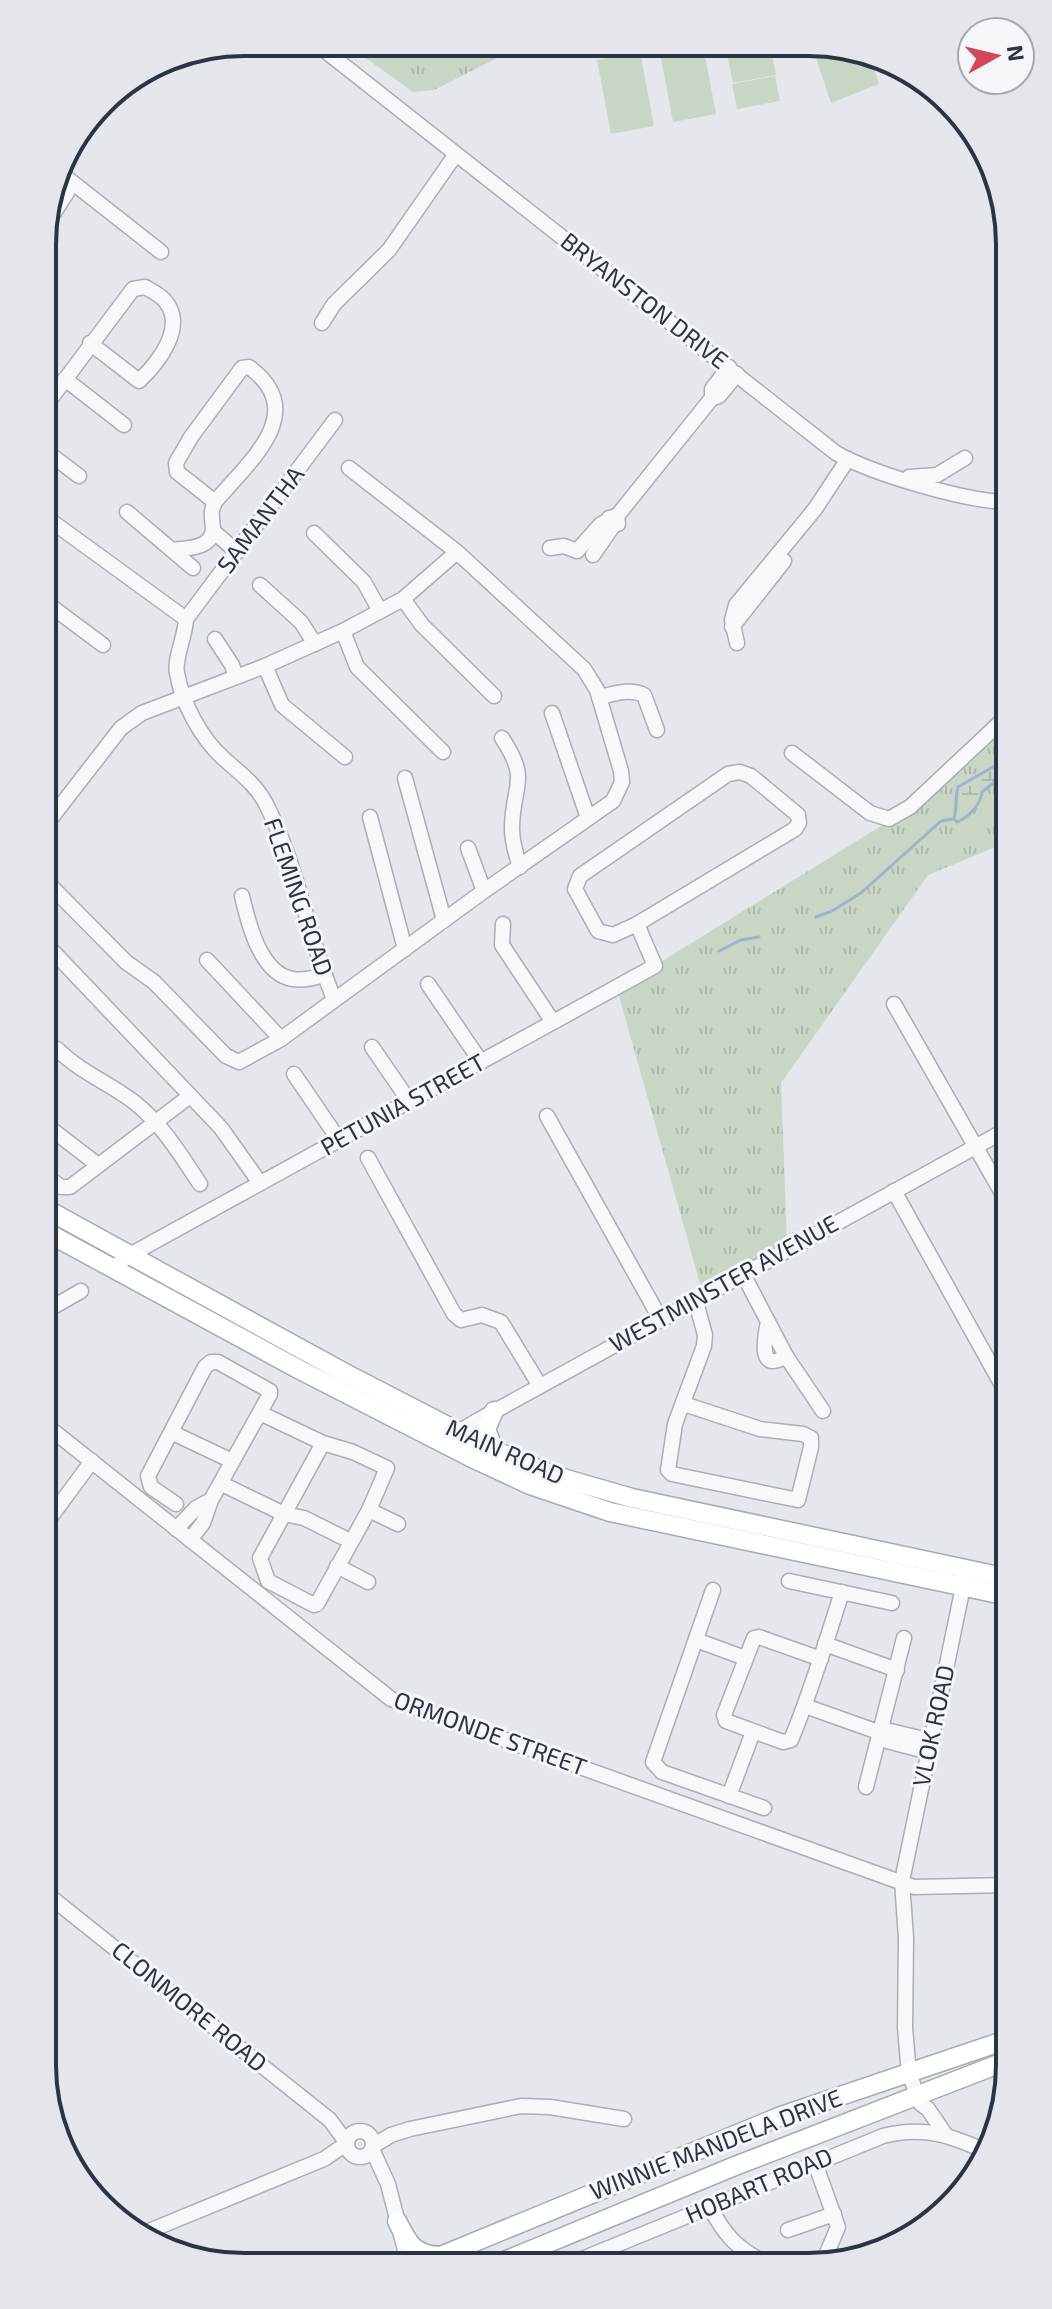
<svg xmlns="http://www.w3.org/2000/svg" width="1052" height="2309" viewBox="0 0 1052 2309" font-family="'Exo 2',sans-serif">
<defs>
<pattern id="grass-tufts" width="24" height="20" patternUnits="userSpaceOnUse" patternTransform="scale(2)"><rect width="24" height="20" fill="#c9d6c5"/><path d="M3 7l-1-3M5 7V3M7 7l1-3M15 17l-1-3M17 17v-4M19 17l1-3" fill="none" stroke="#adb8ab"/></pattern>
<pattern id="wetland-marsh" width="20" height="14" patternUnits="userSpaceOnUse" patternTransform="scale(2)"><rect width="20" height="14" fill="#c9d6c5"/><path d="M1 5h8M5 5V1M11 12h8M15 12V8" fill="none" stroke="#adb8ab"/></pattern>
</defs>
<rect width="100%" height="100%" fill="#e4e7ec"/>
<g fill="url(#grass-tufts)">
<path d="M345 43 525 44 434 90 413 92Z"/>
<path d="M1005 704V843L928 875 781 1083 787 1243 701 1287 617 989 894 818Z"/>
</g>
<path fill="url(#wetland-marsh)" d="M1005 760V774L982 792C981 804 968 818 957 822L954 819 958 787Z"/>
<g fill="#c9d6c5">
<path d="M676 45H703L716 114 673 122 659 48Z"/>
<path d="M725 45H770L776 75 733 83Z"/>
<path d="M832 46H847L870 57 879 84 831 103 814 52Z"/>
<path d="M640 52 654 126 611 134 597 60Z"/>
<path d="M775 76 780 101 737 109 732 84Z"/>
</g>
<g fill="none" stroke-linecap="round" stroke-linejoin="round">
<g stroke="#9fb4cc" stroke-width="3">
<path d="M954 819 957 822C968 818 981 804 982 792L1005 774"/>
<path d="M816 917 832 911 861 893 941 821 954 819C957 807 955 798 958 787L1005 760"/>
<path d="M719 951 741 940 759 937"/>
</g>
<g stroke="#a9aeb7" stroke-width="17">
<g id="minor">
<path d="M314 42 836 453C873 474 962 500 1004 502"/>
<path d="M58 171 161 252"/>
<path d="M43 230 73 183"/>
<path d="M322 323 334 304 389 250 456 154"/>
<path d="M65 379 124 425"/>
<path d="M712 398 719 396 737 374"/>
<path d="M43 409 133 289 145 287C152 291 161 295 166 302 186 328 158 363 139 381L90 343"/>
<path d="M43 449 79 476"/>
<path d="M909 477 937 475 965 458"/>
<path d="M127 512 193 568"/>
<path d="M43 515 186 619"/>
<path d="M617 516 609 518 610 525 618 524 617 516 712 398V389L729 367"/>
<path d="M213 531 237 552"/>
<path d="M314 533 364 582 380 611"/>
<path d="M550 548 564 546 577 551 601 524 608 521"/>
<path d="M172 550C187 548 213 549 213 528 212 517 210 512 215 502 248 462 311 413 249 367L242 368 191 437 176 463 177 472 215 502"/>
<path d="M593 555 613 526"/>
<path d="M260 585 301 622 315 644"/>
<path d="M403 599 422 625 494 696"/>
<path d="M44 601 103 645"/>
<path d="M186 619C185 638 174 659 177 673 182 703 201 738 223 758 241 774 258 786 268 808 298 868 308 937 334 999"/>
<path d="M186 619 335 420"/>
<path d="M732 627 784 561"/>
<path d="M343 631 357 667 443 752"/>
<path d="M215 639 232 665 236 677"/>
<path d="M737 643 732 620 736 605 815 509 848 459"/>
<path d="M265 666 282 705 345 757"/>
<path d="M599 697C614 694 630 688 644 695L657 730"/>
<path d="M552 713 588 818"/>
<path d="M502 738C531 782 512 784 512 829 512 842 516 855 520 867"/>
<path d="M792 753 870 813 889 819 910 807 1005 718"/>
<path d="M740 772 751 776 798 815 799 823 795 829 637 924 613 935 598 931 575 889 580 876 728 774Z"/>
<path d="M405 778 444 920"/>
<path d="M370 817 405 949"/>
<path d="M45 826 121 728 142 713 265 666 343 631 403 599 457 552"/>
<path d="M468 848 484 891"/>
<path d="M45 880 126 962 154 982 226 1056 239 1062 281 1039 484 891 613 801 622 782 621 771 597 690 584 669 457 552 349 468"/>
<path d="M242 896C248 922 260 974 293 979 303 981 314 978 324 975"/>
<path d="M503 924 502 945 553 1022"/>
<path d="M45 943 221 1128 260 1183"/>
<path d="M207 960 281 1039"/>
<path d="M428 984 481 1062"/>
<path d="M894 1004 1006 1200"/>
<path d="M372 1047 409 1101"/>
<path d="M45 1050 53 1047 57 1049C80 1072 109 1083 134 1102 162 1124 180 1154 200 1184"/>
<path d="M294 1074 339 1140"/>
<path d="M547 1116 661 1320"/>
<path d="M46 1125 98 1165"/>
<path d="M368 1158 454 1314 461 1320 482 1315 501 1322 540 1386"/>
<path d="M46 1176 61 1187H70L190 1096"/>
<path d="M894 1191 1007 1394"/>
<path d="M112 1269 128 1256 655 966 637 924"/>
<path d="M743 1274 786 1356 823 1411"/>
<path d="M46 1311 81 1291"/>
<path d="M768 1322C765 1336 757 1375 786 1356"/>
<path d="M684 1404 760 1429 803 1434 811 1438V1447L798 1500 672 1474 668 1470 675 1424 704 1346 705 1335 696 1302"/>
<path d="M260 1413 323 1443 353 1452 387 1468 369 1510 317 1604 314 1605 268 1581 260 1558 323 1443"/>
<path d="M47 1426 391 1699 914 1887 1009 1885"/>
<path d="M173 1433 232 1461"/>
<path d="M456 1436 458 1432 475 1422 1006 1130"/>
<path d="M222 1484 284 1514 304 1518 350 1541"/>
<path d="M176 1504 151 1487 148 1476 205 1367 211 1362H218L270 1391V1394L211 1500 203 1523 190 1540"/>
<path d="M369 1510 398 1524"/>
<path d="M47 1522 92 1461"/>
<path d="M176 1529 196 1508 211 1500"/>
<path d="M337 1566 368 1582"/>
<path d="M789 1581 892 1603"/>
<path d="M713 1590 653 1762 662 1772 764 1808"/>
<path d="M696 1640 745 1658"/>
<path d="M825 1644 897 1670"/>
<path d="M821 1659 759 1637 754 1638 724 1715 726 1721 783 1742 791 1740C811 1692 826 1642 842 1592"/>
<path d="M805 1706 881 1733 887 1741 929 1752"/>
<path d="M881 1733 890 1731 932 1741"/>
<path d="M866 1787 904 1638"/>
<path d="M729 1796 753 1732"/>
<path d="M48 1895 330 2120 346 2142"/>
<circle cx="360" cy="2144" r="13"/>
<path d="M945 2134 928 2109 921 2104 909 2074 905 2028 906 1938 902 1881 965 1577"/>
<path d="M373 2146 391 2135 410 2129 521 2106 550 2107 624 2119"/>
<path d="M372 2149 388 2184 408 2262"/>
<path d="M815 2163 838 2227 826 2255"/>
<path d="M710 2207C723 2232 735 2247 760 2260"/>
<path d="M788 2230 834 2214"/>
<path d="M144 2233 324 2159 346 2144"/>
<path d="M577 2261 883 2136C925 2125 951 2136 988 2152"/>
</g>
</g>
<g stroke="#a3abb8" stroke-width="21">
<g id="major">
<path d="M46 1209 343 1372 494 1450 552 1475 632 1498 1008 1578"/>
<path d="M46 1232 300 1370 470 1457 530 1485 610 1512 1008 1596"/>
<path d="M494 1411 486 1429 494 1450"/>
<path d="M397 2221C408 2243 414 2255 440 2256"/>
<path d="M426 2262 781 2116 1009 2039"/>
<path d="M502 2262 735 2166 1009 2060"/>
</g>
</g>
<use href="#minor" stroke="#f7f8fa" stroke-width="14"/>
<use href="#major" stroke="#fff" stroke-width="18"/>
</g>
<g text-anchor="middle" stroke-width="6" stroke-linejoin="round" paint-order="stroke">
<g font-size="24" fill="#2b3445" stroke="#f4f6f9">
<text transform="translate(644 301) rotate(38)" y="8">BRYANSTON DRIVE</text>
<text transform="translate(261 520) rotate(-53)" y="8">SAMANTHA</text>
<text transform="translate(298 897) rotate(71)" y="8">FLEMING ROAD</text>
<text transform="translate(403 1105) rotate(-29)" y="8">PETUNIA STREET</text>
<text transform="translate(724 1284) rotate(-29)" y="8">WESTMINSTER AVENUE</text>
<text transform="translate(505 1452) rotate(24)" y="8">MAIN ROAD</text>
<text transform="translate(934 1726) rotate(-78)" y="8">VLOK ROAD</text>
<text transform="translate(490 1734) rotate(20)" y="8">ORMONDE STREET</text>
<text transform="translate(189 2007) rotate(39)" y="8">CLONMORE ROAD</text>
<text transform="translate(716 2145) rotate(-21)" y="8">WINNIE MANDELA DRIVE</text>
<text transform="translate(759 2186) rotate(-23)" y="8">HOBART ROAD</text>
</g>
</g>
<path d="M0 0H1052V2309H0ZM244 56H808A188 188 0 0 1 996 244V2065A188 188 0 0 1 808 2253H244A188 188 0 0 1 56 2065V244A188 188 0 0 1 244 56Z" fill="#e4e6eb" fill-rule="evenodd"/>
<path fill="none" stroke="#2b3445" stroke-width="4" d="M244 56H808A188 188 0 0 1 996 244V2065A188 188 0 0 1 808 2253H244A188 188 0 0 1 56 2065V244A188 188 0 0 1 244 56Z"/>
<g transform="translate(996 56) rotate(82)"><circle r="38" fill="#f4f6f9" stroke="#a4a8b1" stroke-width="2"/>
<path d="M0-6L14 30L0 20L-14 30Z" fill="#d1495b"/>
<text y="-12" font-size="22" font-weight="bold" text-anchor="middle" fill="#2b3445">N</text>
</g>
</svg>
